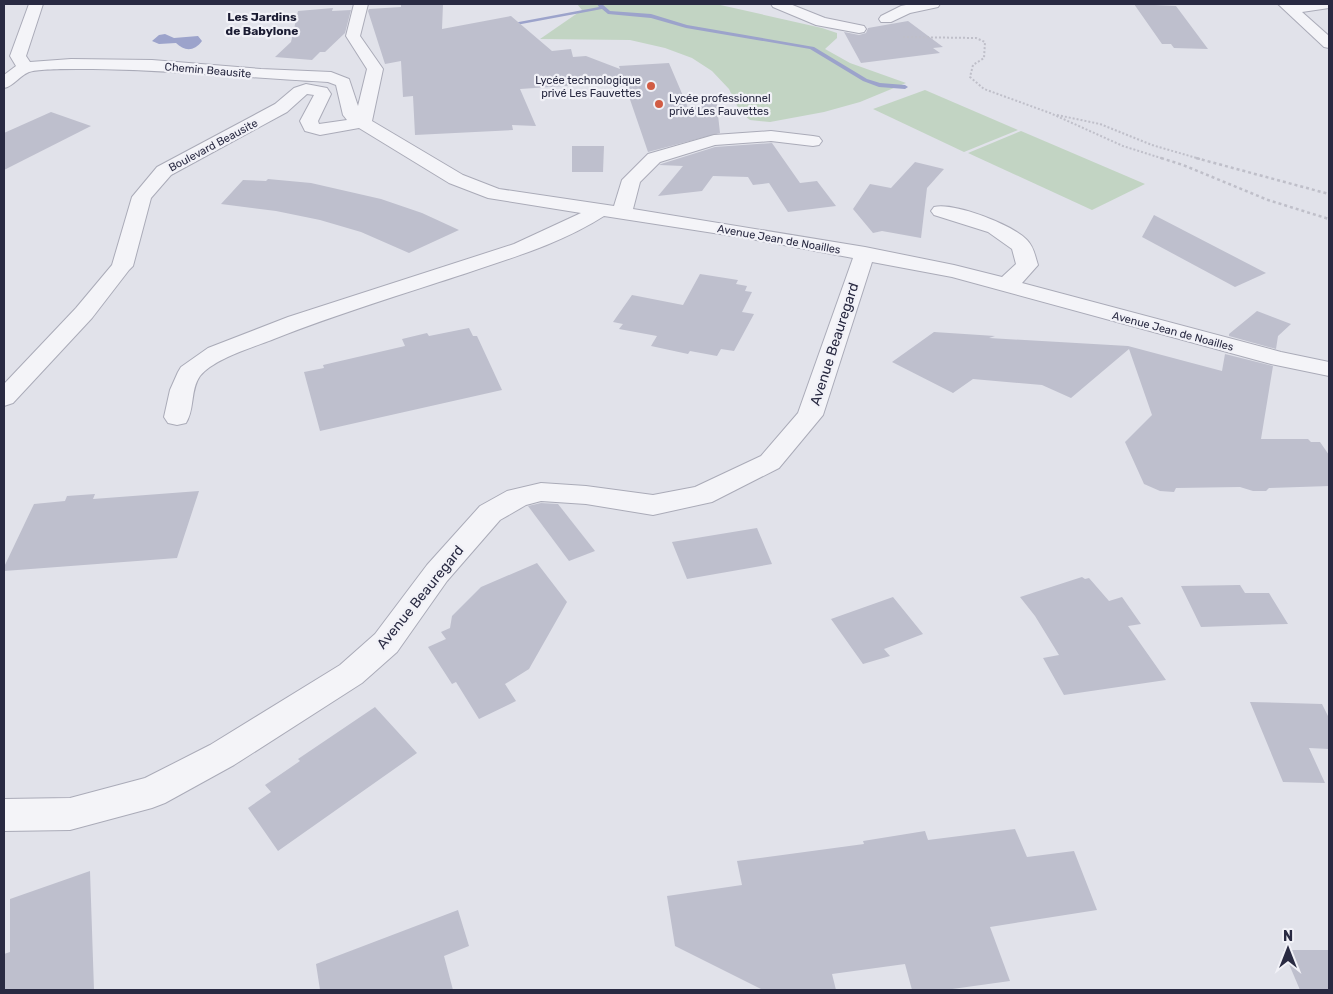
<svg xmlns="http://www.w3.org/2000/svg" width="1333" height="994" viewBox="0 0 1333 994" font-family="Rubik,sans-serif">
<rect width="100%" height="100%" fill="#e1e2ea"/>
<g fill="#c2d4c3">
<path d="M577 4H716L822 28 837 33V38L825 49 850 63 906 83 860 102 824 112 770 122 750 120 740 112 729 89 712 71 692 58 665 48 630 40 540 39 582 10Z"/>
<path d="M925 90 1018 130 964 152 873 109Z"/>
<path d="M1021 131 1145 184 1092 210 968 153Z"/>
</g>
<path fill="#9ca3cb" d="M165 34 174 38 198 36 202 41C194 52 184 51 176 43L159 44 152 41 159 35Z"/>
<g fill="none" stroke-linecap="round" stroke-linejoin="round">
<path fill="#9ca3cb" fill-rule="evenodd" d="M597 4H602L610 11 651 14 687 25 814 47 867 79 880 83 905 85 908 87 905 89 879 87 863 81 810 49 686 28 651 18 608 14 602 9 505 27 502 25 599 7Z"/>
</g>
<g fill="#bebfcd">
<path d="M401 4H443L442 29 511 16 552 51 571 49 573 57 586 56 620 69 619 66 669 63 689 110 716 97 720 133 648 152 624 82 520 89 536 126 512 125 513 130 415 135 413 96 403 97 401 61 385 64 368 11 369 9 401 7Z"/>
<path d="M1134 4 1176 6 1208 49 1174 48 1171 44H1162Z"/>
<path d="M333 8 332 11 351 10 345 33 325 52H320L312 60 275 57 291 42 298 11Z"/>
<path d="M908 21 943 47 933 48 940 53 861 63 844 32 859 35 866 33 868 28Z"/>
<path d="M51 112 91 126 4 170V133Z"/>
<path d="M772 143 800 183 817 181 836 206 788 212 769 183 753 185 748 177 713 176 702 191 658 196 683 166 659 165 661 164 715 147Z"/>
<path d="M572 146H604L603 172H572Z"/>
<path d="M915 162 944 169 927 188 921 238 882 231 873 233 853 209 870 184 891 188Z"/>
<path d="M268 179 311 183 381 199 422 213 459 230 409 253 361 232 320 220 276 211 221 204 243 180 266 181Z"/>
<path d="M1154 215 1266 273 1235 287 1142 237Z"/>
<path d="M700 274 738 280 736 284 747 286 745 291 752 292 742 312 754 314 734 351 721 349 717 356 690 351 688 354 651 346 657 336 619 329 623 324 613 322 632 295 683 305Z"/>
<path d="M1257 311 1291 324 1278 336 1276 349 1229 336V334Z"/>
<path d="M469 328 473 336H477L502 390 320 431 304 372 324 368 323 365 405 346 402 339 427 333 429 336Z"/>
<path d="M934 332 995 336 989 338 1128 346 1222 371 1225 354 1273 366 1261 439H1308L1311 442H1320L1329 455V486L1269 488 1266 491H1253L1240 487 1176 488 1174 492 1160 491 1144 484 1125 442 1152 415 1129 349 1071 398 1042 385 973 379 953 393 892 362Z"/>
<path d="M199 491 177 558 4 571V567L34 504 65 501 67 496 95 494 93 499Z"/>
<path d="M541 503 558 504 595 551 569 561 528 506Z"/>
<path d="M757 528 772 564 687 579 672 542Z"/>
<path d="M537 563 567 602 529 669 505 684 516 701 479 719 456 682 452 684 428 647 446 639 441 632 450 628 452 616 481 587Z"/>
<path d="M1082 577 1085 579 1089 578 1109 601 1122 597 1141 624 1128 626 1166 680 1064 695 1043 658 1059 655 1035 616 1020 597Z"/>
<path d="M1240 585 1245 593H1269L1288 624 1201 627 1181 586Z"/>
<path d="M893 597 923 634 884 649 890 656 863 664 831 619Z"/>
<path d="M1250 702 1322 704 1329 718V749L1309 748 1325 783 1283 782Z"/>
<path d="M375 707 417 753 278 851 248 808 271 792 265 785 300 761 298 759Z"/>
<path d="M1015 829 1027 857 1074 851 1097 910 990 927 1010 981 945 990H912L905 964 832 974 836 990H763L675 946 667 896 742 885 737 861 864 844 863 841 925 831 928 840Z"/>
<path d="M90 871 94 990H4V954L10 952V899Z"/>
<path d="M458 910 469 946 444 956 453 990H320L316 964Z"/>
<path d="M1283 950H1329V990H1300Z"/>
</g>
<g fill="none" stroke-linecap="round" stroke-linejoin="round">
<g stroke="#aaabb8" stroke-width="2">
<g id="minor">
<path d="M29 4H43L26 56 30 62 71 59 152 60 261 69 331 72 349 79 358 106 367 69 346 36 354 4H368L360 36 383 69 372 121 463 175 499 189 614 206 622 180 648 154 714 135 771 131 813 136 819 137 822 141 819 145 813 146 771 141 715 145 660 162 640 182 633 209 865 247 954 265 1002 277 1016 264 1012 249 988 232 934 215 931 211 934 207C954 202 1013 225 1027 240 1034 247 1035 256 1038 265L1022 283 1281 352 1329 362V376L1271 364 952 277 872 262 823 415 779 468 712 502 653 515 586 504 541 501 526 505 500 520 447 581 397 652 362 683 234 765 165 803 152 808 70 830 4 831V799L70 798 145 778 210 745 340 665 375 634 427 565 480 506 507 491 541 483 586 486 653 495 695 487 761 456 798 413 853 258 746 238 604 216C562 243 514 257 467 273 403 294 337 314 274 339 254 347 213 359 200 376 190 390 195 409 186 423L177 425 168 423 164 417 170 390 178 372 181 367 208 348 288 317 514 244 581 213 488 198 449 183 359 128 320 135 305 131 300 121 314 95 307 94 287 112 171 175 151 198 133 266 129 270 92 318 13 403 4 406V384L76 308 112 265 132 197 157 167 275 104 294 88 306 84 327 88 331 94 318 121 319 124 347 120 343 115 336 85 328 82C250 78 172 70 93 69 81 69 39 68 29 72 19 76 14 86 4 88V75L16 66 10 56Z"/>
<path d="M771 4H790L825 18 864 26 866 29 864 32 859 33 816 25 773 7Z"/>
<path d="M911 4H940L938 7 910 13 891 22H881L879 19 881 16 901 6Z"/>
<path d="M1278 4H1329V8L1302 12 1329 36V48L1324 47Z"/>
</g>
</g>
<g stroke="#bfbfc9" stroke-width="2" stroke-dasharray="2 2" stroke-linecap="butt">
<path d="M903 37 976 38 985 42 984 58 973 65 970 77 984 89 1050 113 1123 146 1164 159"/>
<path d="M1057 115 1100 124 1152 145 1200 159"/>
</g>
<g stroke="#bfbfc9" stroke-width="2.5" stroke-dasharray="3 3" stroke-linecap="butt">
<path d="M1161 158 1183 165 1268 200 1329 219"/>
<path d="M1196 158 1329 194"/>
</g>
<use href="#minor" fill="#f4f4f8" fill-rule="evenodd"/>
</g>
<g fill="#d15c44" stroke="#f1f1f7" stroke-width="2">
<circle cx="651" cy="86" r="5"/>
<circle cx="659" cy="104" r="5"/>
</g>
<g text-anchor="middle" stroke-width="4.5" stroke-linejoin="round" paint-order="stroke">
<g font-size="11" fill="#292a42" stroke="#f1f1f7">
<text transform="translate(208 70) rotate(5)" y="4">Chemin Beausite</text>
<text transform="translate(213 145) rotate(-28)" y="4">Boulevard Beausite</text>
<text transform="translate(779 239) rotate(10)" y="4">Avenue Jean de Noailles</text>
<text transform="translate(1173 331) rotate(15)" y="4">Avenue Jean de Noailles</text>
</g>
<g font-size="11" fill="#292a42" stroke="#f1f1f7" text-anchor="end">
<text x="641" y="84">Lycée technologique<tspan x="641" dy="13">privé Les Fauvettes</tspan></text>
<text x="669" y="102" text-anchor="start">Lycée professionnel<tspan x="669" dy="13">privé Les Fauvettes</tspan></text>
</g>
<g font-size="12" font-weight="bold" fill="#1b1c33" stroke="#f1f1f7">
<text x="262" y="21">Les Jardins<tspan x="262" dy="14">de Babylone</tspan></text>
</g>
<g font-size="14" fill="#292a42" stroke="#f1f1f7">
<text transform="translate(834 344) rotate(-72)" y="5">Avenue Beauregard</text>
<text transform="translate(420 597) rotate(-51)" y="5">Avenue Beauregard</text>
</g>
</g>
<rect width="1333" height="994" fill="none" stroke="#292a42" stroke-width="10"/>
<g transform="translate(1288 949)" stroke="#f1f1f7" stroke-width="4" paint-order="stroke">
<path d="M0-4L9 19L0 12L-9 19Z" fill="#292a42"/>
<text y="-8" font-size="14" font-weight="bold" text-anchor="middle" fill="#292a42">N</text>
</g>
</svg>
